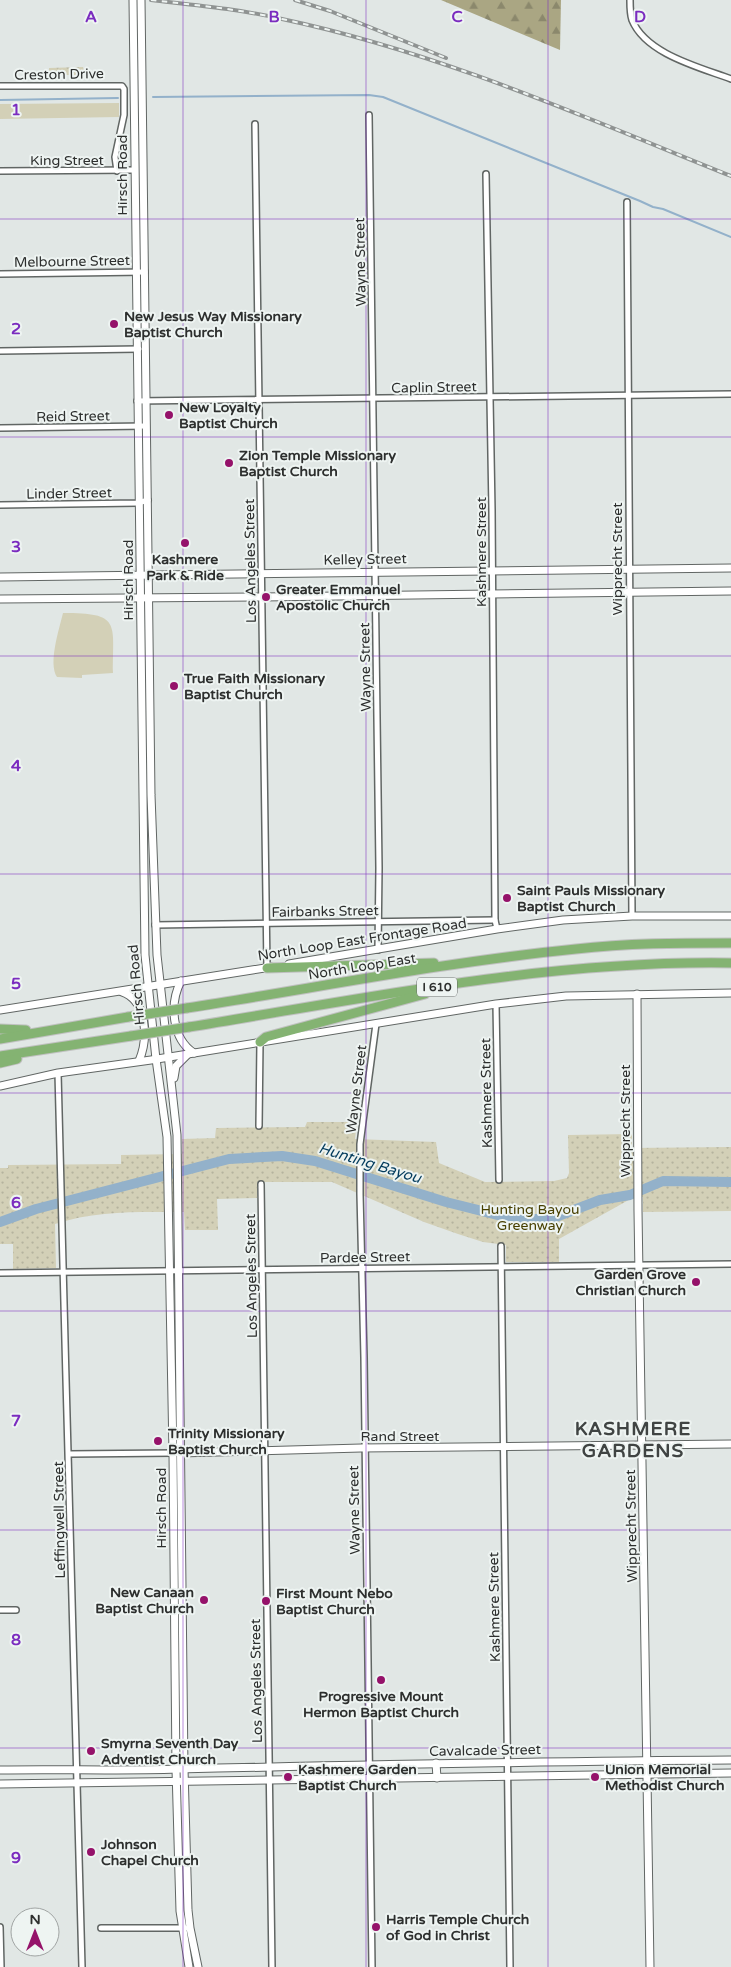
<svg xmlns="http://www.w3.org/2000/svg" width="731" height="1967" viewBox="0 0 731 1967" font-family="'Varela Round',sans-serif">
<defs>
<pattern id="forest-firs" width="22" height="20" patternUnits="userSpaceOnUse" patternTransform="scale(1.25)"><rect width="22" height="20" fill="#aaa683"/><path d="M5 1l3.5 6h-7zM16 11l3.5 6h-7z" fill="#8b886c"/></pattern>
<pattern id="park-dots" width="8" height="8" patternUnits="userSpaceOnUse" patternTransform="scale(1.25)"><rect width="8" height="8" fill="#d3d0b7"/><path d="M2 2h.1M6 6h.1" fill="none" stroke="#b5b39e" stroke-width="1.8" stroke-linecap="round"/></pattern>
</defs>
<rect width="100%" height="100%" fill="#e1e7e5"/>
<g fill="#d3d0b7">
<path d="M119 103V117L0 119V104Z"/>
<path d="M63 613C121 613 113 622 113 673L82 675V678L57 677C48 663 59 630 63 613Z"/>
</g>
<path fill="url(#forest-firs)" d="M441 0H561L560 50Z"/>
<g fill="url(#park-dots)">
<path d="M83 67 85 75H49V68Z"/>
<path d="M307 1122H357L355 1139 436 1142 439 1163 485 1182 554 1181 567 1178 569 1173 568 1135 632 1134V1148L731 1147V1211L643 1212V1197H634L559 1239V1262H506V1245L483 1242 458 1234 424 1222 332 1182H257V1198L217 1199 218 1230H185L184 1212C140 1212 97 1210 55 1224L56 1268 13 1269V1244H0V1168H8V1165L121 1164V1155L182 1154V1139L215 1138 216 1128 305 1127Z"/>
</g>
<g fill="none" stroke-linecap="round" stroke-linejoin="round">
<g stroke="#93b1ca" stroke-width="2">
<path d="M153 97 369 95 383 97 640 201 653 207 663 209 731 237"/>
<path d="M0 100 118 98"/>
</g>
<path stroke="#93b1ca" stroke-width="10" d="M0 1222 36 1209 229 1159 282 1156 315 1161 446 1202 518 1220 553 1218 600 1200 630 1195 663 1181 731 1182"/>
<g stroke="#616664" stroke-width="8">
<g id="street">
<path d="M630 0C630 6 630 14 632 20 646 54 699 67 731 79"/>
<path d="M0 86H122L124 89V115L115 157 117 171"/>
<path d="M369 115 379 868 378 950"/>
<path d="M255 124 267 968"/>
<path d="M0 171 135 170"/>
<path d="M486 174 492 510 495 920 497 929"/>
<path d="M627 202 632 916"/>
<path d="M0 274 145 272"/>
<path d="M0 351 139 349"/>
<path d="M137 401 731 394"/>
<path d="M0 428 146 426"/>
<path d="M0 505 138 503 148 500"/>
<path d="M155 925 495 920"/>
<path d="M496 1004 499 1180"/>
<path d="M58 1073C66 1371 73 1669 82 1967"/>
<path d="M259 1126 260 1042"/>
<path d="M261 1184 272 1967"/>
<path d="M501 1246 510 1967"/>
<path d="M0 1273 731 1264"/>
<path d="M69 1454 173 1453"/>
<path d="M0 1610H16"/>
<path d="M0 1927 1 1967"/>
<path d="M101 1928H185"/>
<path d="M372 1967 364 1357 360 1194V1144L376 1024"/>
</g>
</g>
<g stroke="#616664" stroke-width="9">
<g id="secondary">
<path d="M133 0 145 955 156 1059 167 1137 173 1453 176 1769 180 1911 189 1967"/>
<path d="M141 0 151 795 157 955 177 1135 184 1769 188 1910 190 1928 198 1967"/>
<path d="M0 577 731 568"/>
<path d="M0 599 262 597 731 591"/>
<path d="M289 964 497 929 563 920 632 916H731"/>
<path d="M181 981C169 1004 172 1039 194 1053"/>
<path d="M122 992C148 1001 148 1040 139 1061"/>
<path d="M637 994 638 1211 650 1967"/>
<path d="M0 1010 271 967"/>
<path d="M174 1078 176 1066 188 1054"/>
<path d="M0 1086 58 1073 151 1060 496 1004 566 996 731 993"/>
<path d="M179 1453 361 1448 731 1444"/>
<path d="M436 1763 437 1778"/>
<path d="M0 1770C59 1769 119 1771 178 1769 362 1765 547 1761 731 1760"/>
<path d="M0 1784 731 1773"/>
</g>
</g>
<g stroke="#c0c1c0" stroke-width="11">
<g id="highway">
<path d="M267 968 434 963"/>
<path d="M187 1008C316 988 445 962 576 949 627 943 679 943 731 943"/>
<path d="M189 1027C368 998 548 960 731 963"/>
<path d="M0 1029 26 1030"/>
<path d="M0 1039 128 1017"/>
<path d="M260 1042 266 1037 425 994"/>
<path d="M0 1056 131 1036"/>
<path d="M0 1063 17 1059"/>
</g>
</g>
<use href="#street" stroke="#fff" stroke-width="5"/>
<use href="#secondary" stroke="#fff" stroke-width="7"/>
<use href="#highway" stroke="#84b372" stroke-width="9"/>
<g stroke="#8f9392" stroke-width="4">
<g id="rail">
<path d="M151 0C194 5 239 9 282 19 438 52 584 117 731 176"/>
<path d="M295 0 330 11 446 58"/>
</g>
</g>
<use href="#rail" stroke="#eef4f2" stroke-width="2" stroke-dasharray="5.5" stroke-linecap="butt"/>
<g stroke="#c0c1c0" stroke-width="11" stroke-linecap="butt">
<g id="highway-bridge">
<path d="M128 1017 187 1008"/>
<path d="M131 1036 189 1027"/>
</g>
</g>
<use href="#highway-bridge" stroke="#84b372" stroke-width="9"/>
</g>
<path fill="none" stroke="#7b2cbf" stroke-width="1" stroke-opacity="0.55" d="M183 0V1967M366 0V1967M548 0V1967M0 219H731M0 437H731M0 656H731M0 874H731M0 1093H731M0 1311H731M0 1530H731M0 1748H731"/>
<g fill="#95126a" stroke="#eef4f2" stroke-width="2">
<circle cx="114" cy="324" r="5"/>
<circle cx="169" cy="415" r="5"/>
<circle cx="229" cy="463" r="5"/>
<circle cx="185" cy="543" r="5"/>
<circle cx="266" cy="597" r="5"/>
<circle cx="174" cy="686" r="5"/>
<circle cx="507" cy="898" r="5"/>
<circle cx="696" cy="1282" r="5"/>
<circle cx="158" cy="1441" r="5"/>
<circle cx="204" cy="1600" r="5"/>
<circle cx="266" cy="1601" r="5"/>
<circle cx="381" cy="1680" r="5"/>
<circle cx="91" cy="1751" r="5"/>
<circle cx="288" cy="1777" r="5"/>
<circle cx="595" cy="1777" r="5"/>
<circle cx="91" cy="1852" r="5"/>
<circle cx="376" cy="1927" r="5"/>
</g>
<g text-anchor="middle" stroke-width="4" stroke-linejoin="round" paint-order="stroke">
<rect fill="#eef4f2" stroke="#676a69" stroke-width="1" x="417" y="977.5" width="40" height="19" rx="4"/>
<g font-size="12" font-weight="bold" fill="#2d2f2e">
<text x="437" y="991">I 610</text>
</g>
<g font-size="14" fill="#2d2f2e" stroke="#eef4f2">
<text transform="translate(59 74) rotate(-1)" y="5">Creston Drive</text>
<text x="67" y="165">King Street</text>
<text transform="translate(122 175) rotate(-90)" y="5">Hirsch Road</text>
<text transform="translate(72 261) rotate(-1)" y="5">Melbourne Street</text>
<text transform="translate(360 262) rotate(-91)" y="5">Wayne Street</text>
<text transform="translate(434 387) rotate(-1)" y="5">Caplin Street</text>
<text transform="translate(73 416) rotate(-1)" y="5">Reid Street</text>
<text transform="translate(69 493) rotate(-1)" y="5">Linder Street</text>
<text transform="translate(481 552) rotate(-90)" y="5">Kashmere Street</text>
<text transform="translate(365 559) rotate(-1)" y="5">Kelley Street</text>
<text transform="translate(617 559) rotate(-90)" y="5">Wipprecht Street</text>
<text transform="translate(250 561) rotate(-91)" y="5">Los Angeles Street</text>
<text transform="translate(128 580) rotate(-90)" y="5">Hirsch Road</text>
<text transform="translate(365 667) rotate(-91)" y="5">Wayne Street</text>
<text transform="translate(325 911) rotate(-1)" y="5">Fairbanks Street</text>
<text transform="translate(362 939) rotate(-9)" y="5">North Loop East Frontage Road</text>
<text transform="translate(362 966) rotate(-9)" y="5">North Loop East</text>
<text transform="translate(136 985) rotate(-95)" y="5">Hirsch Road</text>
<text transform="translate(356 1089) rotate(-83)" y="5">Wayne Street</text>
<text transform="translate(486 1093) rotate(-91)" y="5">Kashmere Street</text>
<text transform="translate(625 1121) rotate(-90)" y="5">Wipprecht Street</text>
<text transform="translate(365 1257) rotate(-1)" y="5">Pardee Street</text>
<text transform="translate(251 1276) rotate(-91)" y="5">Los Angeles Street</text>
<text x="400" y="1441">Rand Street</text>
<text transform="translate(161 1508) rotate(-90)" y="5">Hirsch Road</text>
<text transform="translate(354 1510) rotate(-91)" y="5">Wayne Street</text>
<text transform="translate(59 1520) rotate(-91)" y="5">Leffingwell Street</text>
<text transform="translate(631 1526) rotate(-91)" y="5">Wipprecht Street</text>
<text transform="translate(494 1607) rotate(-91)" y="5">Kashmere Street</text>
<text transform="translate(256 1681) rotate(-91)" y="5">Los Angeles Street</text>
<text transform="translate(485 1750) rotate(-1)" y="5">Cavalcade Street</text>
</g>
<g font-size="14" font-weight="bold" fill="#2d2f2e" stroke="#eef4f2" text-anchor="start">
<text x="124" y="321">New Jesus Way Missionary<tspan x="124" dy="16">Baptist Church</tspan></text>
<text x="179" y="412">New Loyalty<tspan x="179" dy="16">Baptist Church</tspan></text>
<text x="239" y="460">Zion Temple Missionary<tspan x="239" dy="16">Baptist Church</tspan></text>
<text x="185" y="564" text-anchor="middle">Kashmere<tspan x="185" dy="16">Park &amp; Ride</tspan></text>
<text x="276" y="594">Greater Emmanuel<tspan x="276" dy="16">Apostolic Church</tspan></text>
<text x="184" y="683">True Faith Missionary<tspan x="184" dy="16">Baptist Church</tspan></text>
<text x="517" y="895">Saint Pauls Missionary<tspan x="517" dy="16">Baptist Church</tspan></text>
<text x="686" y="1279" text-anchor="end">Garden Grove<tspan x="686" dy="16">Christian Church</tspan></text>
<text x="168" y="1438">Trinity Missionary<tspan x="168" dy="16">Baptist Church</tspan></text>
<text x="194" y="1597" text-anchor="end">New Canaan<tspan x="194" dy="16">Baptist Church</tspan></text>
<text x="276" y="1598">First Mount Nebo<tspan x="276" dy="16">Baptist Church</tspan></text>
<text x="381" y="1701" text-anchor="middle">Progressive Mount<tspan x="381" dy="16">Hermon Baptist Church</tspan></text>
<text x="101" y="1748">Smyrna Seventh Day<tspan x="101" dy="16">Adventist Church</tspan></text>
<text x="298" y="1774">Kashmere Garden<tspan x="298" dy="16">Baptist Church</tspan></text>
<text x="605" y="1774">Union Memorial<tspan x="605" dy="16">Methodist Church</tspan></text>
<text x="101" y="1849">Johnson<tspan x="101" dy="16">Chapel Church</tspan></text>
<text x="386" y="1924">Harris Temple Church<tspan x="386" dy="16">of God in Christ</tspan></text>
</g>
<g font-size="14" fill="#473f00" stroke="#eef4f2">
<text x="530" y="1214">Hunting Bayou<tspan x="530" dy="16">Greenway</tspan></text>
</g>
<g font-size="15" font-style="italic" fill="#043c5d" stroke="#eef4f2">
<text transform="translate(370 1163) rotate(17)" y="5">Hunting Bayou</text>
</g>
<g font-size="19" font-weight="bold" letter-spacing="1" fill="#404443" stroke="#eef4f2">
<text x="633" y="1435">KASHMERE<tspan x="633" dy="22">GARDENS</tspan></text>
</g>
</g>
<g font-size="16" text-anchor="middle" font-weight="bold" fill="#7b2cbf" stroke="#eef4f2" stroke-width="4" stroke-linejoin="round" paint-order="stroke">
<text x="91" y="22">A</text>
<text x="274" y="22">B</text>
<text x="457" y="22">C</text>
<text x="640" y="22">D</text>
<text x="16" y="115">1</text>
<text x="16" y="334">2</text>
<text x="16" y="552">3</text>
<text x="16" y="771">4</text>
<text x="16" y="989">5</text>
<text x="16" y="1208">6</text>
<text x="16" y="1426">7</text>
<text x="16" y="1645">8</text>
<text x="16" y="1863">9</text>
</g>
<g transform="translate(35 1932)"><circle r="24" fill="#eef4f2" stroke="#a1a5a4"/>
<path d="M0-4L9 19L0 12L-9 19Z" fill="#95126a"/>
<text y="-8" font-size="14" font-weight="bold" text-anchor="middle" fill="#2d2f2e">N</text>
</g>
</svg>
